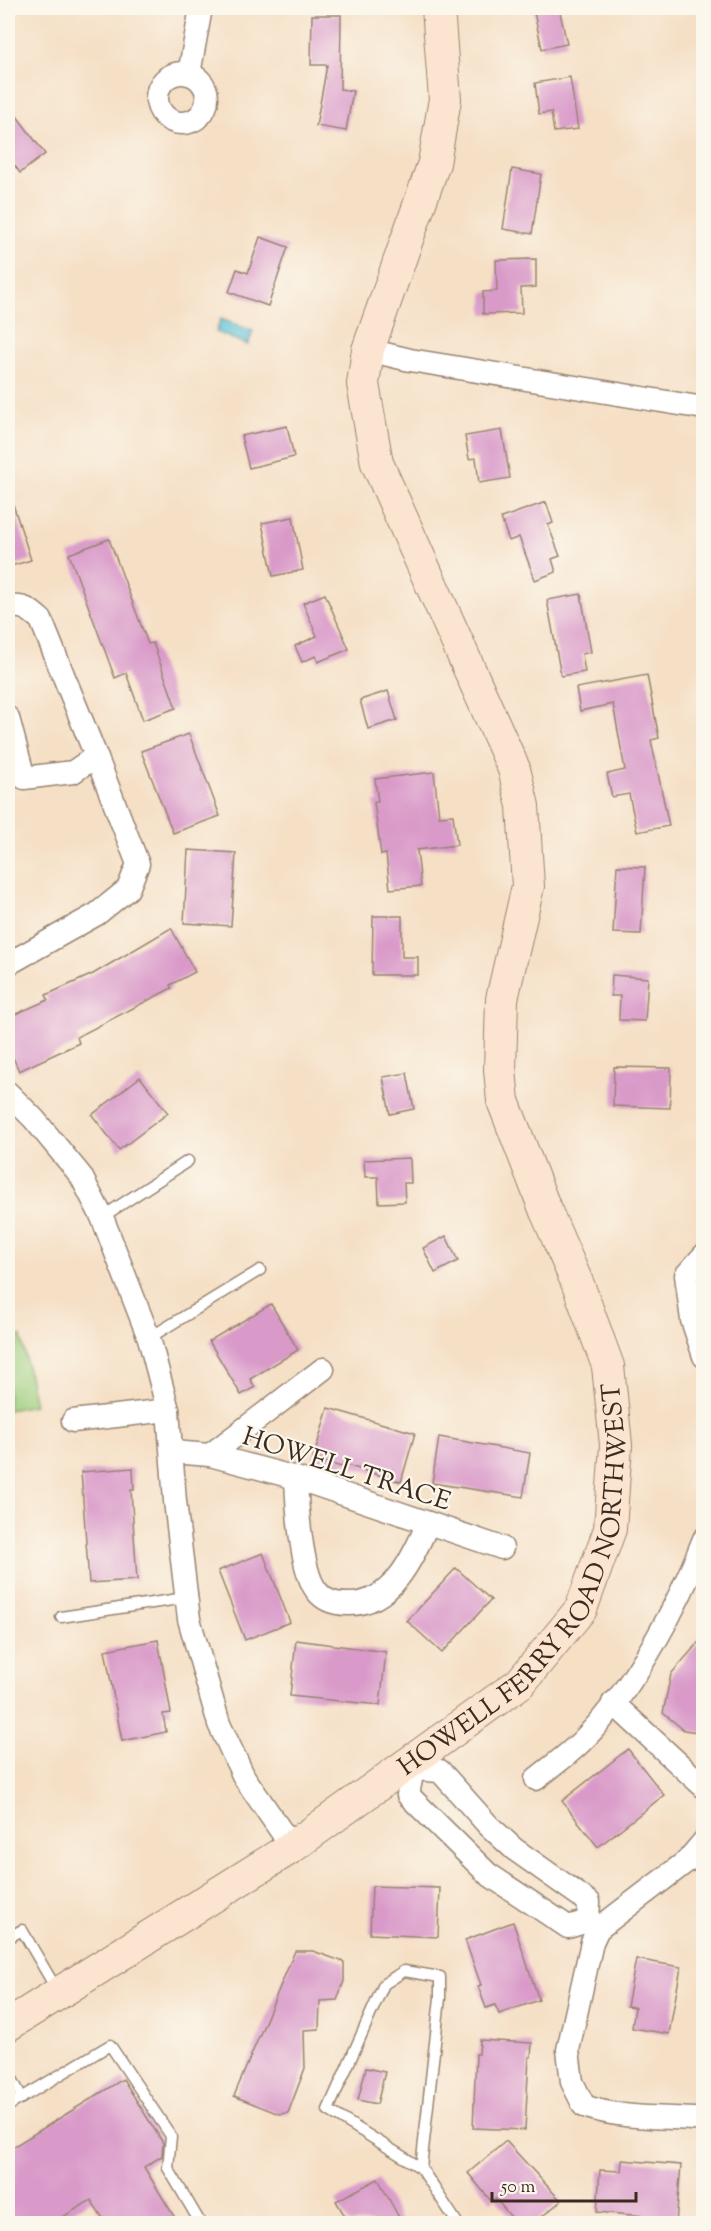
<svg xmlns="http://www.w3.org/2000/svg" width="711" height="2231" viewBox="0 0 711 2231" font-family="'Sorts Mill Goudy',serif">
<rect width="100%" height="100%" fill="#fbf7ec"/>
<filter id="ink" filterUnits="userSpaceOnUse"><feTurbulence type="fractalNoise" baseFrequency=".0167" numOctaves="2"/><feDisplacementMap in="SourceGraphic" scale="12" xChannelSelector="R" yChannelSelector="G"/><feConvolveMatrix kernelMatrix="1 2 1 2 8 2 1 2 1" color-interpolation-filters="sRGB"/></filter>
<filter id="wash" filterUnits="userSpaceOnUse"><feTurbulence type="fractalNoise" baseFrequency=".008" numOctaves="4" result="noise"/><feDisplacementMap in="SourceGraphic" scale="24" xChannelSelector="R" yChannelSelector="G"/><feGaussianBlur stdDeviation="1.35" result="paint"/><feColorMatrix in="noise" values="0 0 0 0 0 0 0 0 0 0 0 0 0 0 0 0 0 1.4 0 .05"/><feComposite in="paint" operator="in"/></filter>
<g filter="url(#wash)">
<rect width="100%" height="100%" fill="#f5dfc5"/>
<path fill="#9ccd7c" stroke="#6c7c4d" stroke-width="1.5" d="M21 1336 35 1405 8 1410V1339Z"/>
<path fill="#5ac1d8" stroke="#4a767b" stroke-width="1.5" d="M221 319 253 331 248 345 216 332Z"/>
<g id="blocks">
<g fill="#d999c9">
<path d="M533 8H559L567 44 542 49Z"/>
<path d="M312 15H341L340 89 353 91 346 131 316 126 327 65H311Z"/>
<path d="M570 77 578 129 554 132 551 112 539 114 535 83Z"/>
<path d="M8 104 45 154 20 173 8 156Z"/>
<path d="M512 169 541 174 532 234 503 229Z"/>
<path d="M260 237 288 247 268 306 229 292 237 269 248 273Z"/>
<path d="M536 259V287L521 288 522 313 483 314V292L497 291 496 260Z"/>
<path d="M287 426 294 457 249 468 241 436Z"/>
<path d="M502 430 510 478 479 483 476 458 469 459 465 436Z"/>
<path d="M8 498H11L31 560 8 567Z"/>
<path d="M546 502 553 523 548 525 560 556 552 559 556 572 535 580 519 537 509 541 501 518Z"/>
<path d="M293 517 303 570 273 576 262 523Z"/>
<path d="M109 539 148 644 153 643 176 708 143 720 126 673 115 678 69 554Z"/>
<path d="M325 594 349 649 318 662 316 656 302 662 295 646 317 636 303 603Z"/>
<path d="M581 594 591 652 582 654 585 672 561 676 547 600Z"/>
<path d="M647 675 659 738 651 740 669 826 637 832 629 794 612 797 607 774 625 770 613 704 580 711 576 688Z"/>
<path d="M388 691 397 720 368 729 360 700Z"/>
<path d="M189 734 220 816 173 833 141 751Z"/>
<path d="M434 772 439 816 453 815 457 845 417 850 421 886 390 889 386 854 381 855 374 802H378L375 779Z"/>
<path d="M188 850 236 853 231 926 184 923Z"/>
<path d="M617 866 645 867 641 934 613 933Z"/>
<path d="M373 916H402V957H418V975H372Z"/>
<path d="M171 928 195 972 170 985 172 988 77 1037 79 1043 19 1071 8 1046V1022L13 1019 11 1016 48 1000 46 995 93 974Z"/>
<path d="M612 975 648 978 645 1021 619 1020 620 996H611Z"/>
<path d="M614 1067 671 1068 670 1108 613 1106Z"/>
<path d="M407 1073 414 1109 390 1114 383 1077Z"/>
<path d="M140 1077 168 1113 119 1150 92 1115Z"/>
<path d="M410 1158 411 1183H404L405 1202 379 1203 378 1177H365L364 1160Z"/>
<path d="M446 1236 458 1261 435 1273 423 1248Z"/>
<path d="M271 1304 298 1350 250 1379 255 1387 241 1395 209 1341Z"/>
<path d="M328 1408 415 1433 401 1482 343 1464 342 1467 313 1459Z"/>
<path d="M439 1437 530 1453 523 1497 432 1483Z"/>
<path d="M133 1468 134 1490H131L137 1580 89 1583 81 1472Z"/>
<path d="M263 1553 290 1622 245 1640 218 1571Z"/>
<path d="M456 1568 491 1600 442 1653 407 1621Z"/>
<path d="M704 1636V1733L684 1730 663 1713 671 1674Z"/>
<path d="M158 1640 171 1713 163 1714 166 1732 122 1741 105 1650Z"/>
<path d="M296 1640 386 1652 380 1705 290 1696Z"/>
<path d="M628 1749 664 1795 598 1847 562 1801Z"/>
<path d="M372 1886 440 1888 438 1937 370 1934Z"/>
<path d="M513 1922 539 2000 499 2014 495 2005 486 2008 478 1986 481 1985 465 1940Z"/>
<path d="M295 1951H313L344 1962V1981L337 2000 320 2001 319 2029 304 2030 305 2068 288 2113 279 2114 234 2096Z"/>
<path d="M636 1959 681 1967 669 2034 632 2028 635 2007 627 2006Z"/>
<path d="M480 2040 532 2043 531 2057H529L525 2130 473 2128 476 2054H479Z"/>
<path d="M366 2068 385 2072 377 2104 358 2100Z"/>
<path d="M123 2079 163 2143 162 2156 144 2167 178 2223H106L91 2200 53 2223H8V2150Z"/>
<path d="M506 2141 561 2201 534 2223H516L495 2198 491 2201 468 2173Z"/>
<path d="M622 2160 681 2165 676 2223 644 2221V2216L597 2212 600 2170 621 2171Z"/>
<path d="M378 2179 402 2223H349L336 2201Z"/>
</g>
</g>
</g>
<g filter="url(#ink)">
<use href="#blocks" fill-opacity="0" stroke="#988472" stroke-width="1.5"/>
<g fill="none" stroke-linecap="round" stroke-linejoin="round">
<g stroke="#988472" stroke-width="13">
<g id="lane">
<path d="M102 1217 188 1161"/>
<path d="M149 1338 260 1270"/>
<path d="M61 1617 185 1598"/>
<path d="M8 1938 22 1930 58 1992"/>
<path d="M8 2071 22 2098"/>
<path d="M8 2106 110 2045 171 2136 168 2168 201 2224"/>
<path d="M421 2168 440 1998V1977L404 1971 384 1984 328 2110 421 2168 458 2224"/>
</g>
</g>
<g stroke="#988472" stroke-width="25">
<g id="street">
<circle cx="182" cy="98" r="25"/>
<path d="M189 74 201 8"/>
<path d="M368 350 410 360 704 408"/>
<path d="M8 608C23 604 30 610 41 620L96 756 73 772 24 778 8 718"/>
<path d="M8 964 97 914 128 889 138 864 96 756"/>
<path d="M8 1093 34 1119 81 1176 102 1217 149 1338 168 1410 175 1501 189 1619 219 1724 244 1777 292 1847"/>
<path d="M704 1255 686 1275 692 1320 704 1356"/>
<path d="M73 1421 168 1410"/>
<path d="M172 1452 210 1455 296 1478 502 1548"/>
<path d="M210 1455 323 1369"/>
<path d="M296 1478C297 1504 301 1570 316 1590 324 1601 334 1604 347 1604 391 1606 413 1558 428 1523"/>
<path d="M613 1703 704 1787"/>
<path d="M407 1762 413 1769 440 1771 488 1825 514 1849 589 1902 588 1921"/>
<path d="M413 1769 408 1795 488 1874 568 1927 588 1921"/>
<path d="M536 1779C552 1766 571 1753 585 1738 635 1687 679 1604 704 1539"/>
<path d="M588 1921 598 1929 592 1942 568 2050 572 2082 584 2106C623 2120 663 2116 704 2120"/>
<path d="M598 1929 687 1861 704 1841"/>
</g>
</g>
<g stroke="#988472" stroke-width="34">
<g id="secondary">
<path id="s1" d="M8 2025 292 1847 520 1683 581 1609 610 1529 616 1445 608 1366 579 1287 545 1209 503 1101 500 1070 502 999 528 886 523 806 514 769 377 463 363 384 368 350 434 163 445 99 438 8"/>
</g>
</g>
<use href="#lane" stroke="#fff" stroke-width="10"/>
<use href="#street" stroke="#fff" stroke-width="22"/>
<use href="#secondary" stroke="#fce5d0" stroke-width="32"/>
</g>
</g>
<g text-anchor="middle" stroke-width="4.5" stroke-linejoin="round" paint-order="stroke">
<g font-size="26" fill="#3b2a1e" stroke="#fbf7ec">
<text transform="translate(347 1468) rotate(18)" y="9">HOWELL TRACE</text>
<text dy="9" stroke="none"><textPath href="#s1" startOffset="706">HOWELL FERRY ROAD NORTHWEST</textPath></text>
</g>
</g>
<rect width="711" height="2231" fill="none" stroke="#fbf7ec" stroke-width="30"/>
<path d="M492 2192v9h144v-9" fill="none" stroke="#3b2a1e" stroke-width="3"/>
<text x="501" y="2192" font-size="18" fill="#3b2a1e" stroke="#fbf7ec" stroke-width="4.5" paint-order="stroke">50 m</text>
</svg>
